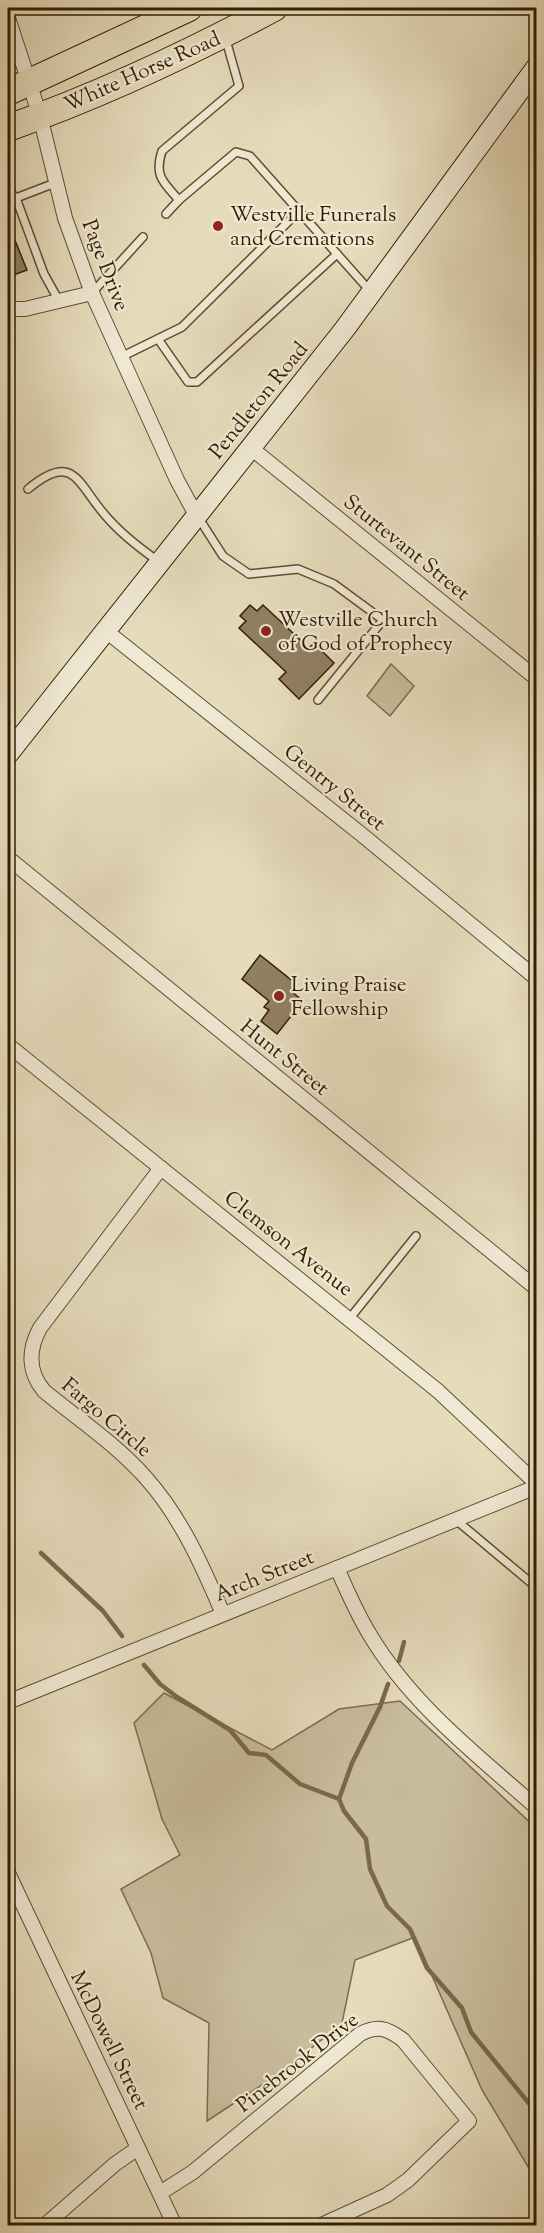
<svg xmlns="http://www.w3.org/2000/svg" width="544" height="2233" viewBox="0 0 544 2233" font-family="'Sorts Mill Goudy',serif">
<rect width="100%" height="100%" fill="#e6dcbc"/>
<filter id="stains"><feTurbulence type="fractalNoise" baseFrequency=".00333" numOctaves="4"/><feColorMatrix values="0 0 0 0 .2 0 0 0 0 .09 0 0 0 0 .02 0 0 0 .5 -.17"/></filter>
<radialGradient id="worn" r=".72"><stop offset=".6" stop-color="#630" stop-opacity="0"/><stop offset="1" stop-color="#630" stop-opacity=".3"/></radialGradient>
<g fill="#c8bc9c" stroke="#7e6c4e" stroke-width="1.5">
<path d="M391 664 414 686 390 716 367 696Z"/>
<path d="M164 1693 272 1750 339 1709 400 1701 536 1828V2180L482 2090 415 1937 355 1960 342 2023 286 2069 207 2121 209 2023 163 1998 151 1953 121 1889 180 1855 162 1819 134 1723Z"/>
</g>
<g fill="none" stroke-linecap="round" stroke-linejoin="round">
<g stroke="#7a694a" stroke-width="4.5">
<path d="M41 1553 103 1611 122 1636"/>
<path d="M399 1661 404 1642"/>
<path d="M144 1665 160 1684 177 1697 230 1730 249 1753 266 1755 300 1784 339 1799 344 1811 366 1839 370 1869 387 1906 410 1929 427 1968 462 2008 471 2032 536 2112"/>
<path d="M339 1799 352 1763 380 1707 388 1684"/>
</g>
</g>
<g fill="#908062" stroke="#331d00" stroke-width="1.5">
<path d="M8 223 27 270 8 277Z"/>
<path d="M250 605 257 611 263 605 309 648 314 643 334 663 299 699 279 679 286 672 239 628 246 621 240 616Z"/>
<path d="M260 955 295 983 290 990 303 1001 277 1034 261 1021 269 1010 264 1007 269 1001 242 979Z"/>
</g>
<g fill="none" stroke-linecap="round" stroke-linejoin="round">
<g stroke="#604d2f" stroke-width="10">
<g id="lane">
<path d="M226 40 239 86 162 151C154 176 163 182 179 200L236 152 250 156 370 291"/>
<path d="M55 183 16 198 44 274 59 301"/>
<path d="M8 190 16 198"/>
<path d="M166 214 179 200"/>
<path d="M92 293 143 237"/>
<path d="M158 339 188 382H197L337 254"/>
<path d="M121 357 182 327 299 211"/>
<path d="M28 489C74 451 77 483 105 515 120 533 138 547 158 561"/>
<path d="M198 517 223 556 249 574 298 569 334 584 383 620 318 700"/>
<path d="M350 1318 416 1236"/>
<path d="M456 1520 536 1587"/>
</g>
</g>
<g stroke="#604d2f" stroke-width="16">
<g id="street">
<path d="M8 18 40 116 65 218 92 293 177 480 196 515"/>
<path d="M8 309H25L92 293"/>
<path d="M251 448 536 678"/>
<path d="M106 631 361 834 536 978"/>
<path d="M8 858 536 1288"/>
<path d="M8 1045 438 1391 536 1483"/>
<path d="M161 1168 40 1328C28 1350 28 1372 44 1391 78 1419 117 1445 146 1478 181 1517 203 1567 223 1614"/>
<path d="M337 1568C347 1591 357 1614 370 1635 411 1704 477 1755 536 1807"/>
<path d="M8 1702 536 1487"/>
<path d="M8 1873 175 2226"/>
<path d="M160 2193 193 2172 360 2034C378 2025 387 2028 403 2040L469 2121 408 2180 387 2195 319 2226"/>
<path d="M44 2226 115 2164 138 2148"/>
</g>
</g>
<g stroke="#331d00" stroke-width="22">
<path id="secondary" d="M8 754 344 330 536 68"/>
</g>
<g stroke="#331d00" stroke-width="28">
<g id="highway">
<path d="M8 92 189 8"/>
<path d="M8 128C98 96 190 53 274 8"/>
</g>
</g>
<use href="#lane" stroke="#efe8d3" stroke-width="7"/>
<use href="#street" stroke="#efe8d3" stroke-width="14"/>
<use href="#secondary" stroke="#efe8d3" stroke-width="20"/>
<use href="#highway" stroke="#e6dcbc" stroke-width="26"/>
</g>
<g fill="#8f2418" stroke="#efe8d3" stroke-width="2">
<circle cx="218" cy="226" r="6"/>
<circle cx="266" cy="631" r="6"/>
<circle cx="279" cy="996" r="6"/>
</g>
<g text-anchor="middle" stroke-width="4.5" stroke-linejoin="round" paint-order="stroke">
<g font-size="21" fill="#331d00" stroke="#efe8d3">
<text transform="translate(142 71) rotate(-24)" y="7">White Horse Road</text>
<text transform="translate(106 265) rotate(69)" y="7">Page Drive</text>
<text transform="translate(258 400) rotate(-51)" y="7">Pendleton Road</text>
<text transform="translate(407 547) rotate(39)" y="7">Sturtevant Street</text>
<text transform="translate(335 787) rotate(39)" y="7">Gentry Street</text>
<text transform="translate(285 1057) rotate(39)" y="7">Hunt Street</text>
<text transform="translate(289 1243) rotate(38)" y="7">Clemson Avenue</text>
<text transform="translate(107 1417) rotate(40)" y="7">Fargo Circle</text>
<text transform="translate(264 1575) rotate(-22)" y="7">Arch Street</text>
<text transform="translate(110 2040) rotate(64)" y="7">McDowell Street</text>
<text transform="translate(297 2062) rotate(-38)" y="7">Pinebrook Drive</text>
</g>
<g font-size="21" fill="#331d00" stroke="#efe8d3" text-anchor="start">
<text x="230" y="221">Westville Funerals<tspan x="230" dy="24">and Cremations</tspan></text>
<text x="278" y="626">Westville Church<tspan x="278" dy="24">of God of Prophecy</tspan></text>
<text x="291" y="991">Living Praise<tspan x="291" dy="24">Fellowship</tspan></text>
</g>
</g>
<rect width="544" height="2233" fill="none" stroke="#e6dcbc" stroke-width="30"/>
<rect x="9" y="9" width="526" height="2215" fill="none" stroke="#331d00" stroke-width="3"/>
<rect x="15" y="15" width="514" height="2203" fill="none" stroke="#331d00" stroke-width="1.5"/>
<rect width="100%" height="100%" filter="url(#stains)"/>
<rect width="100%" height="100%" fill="url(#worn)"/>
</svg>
